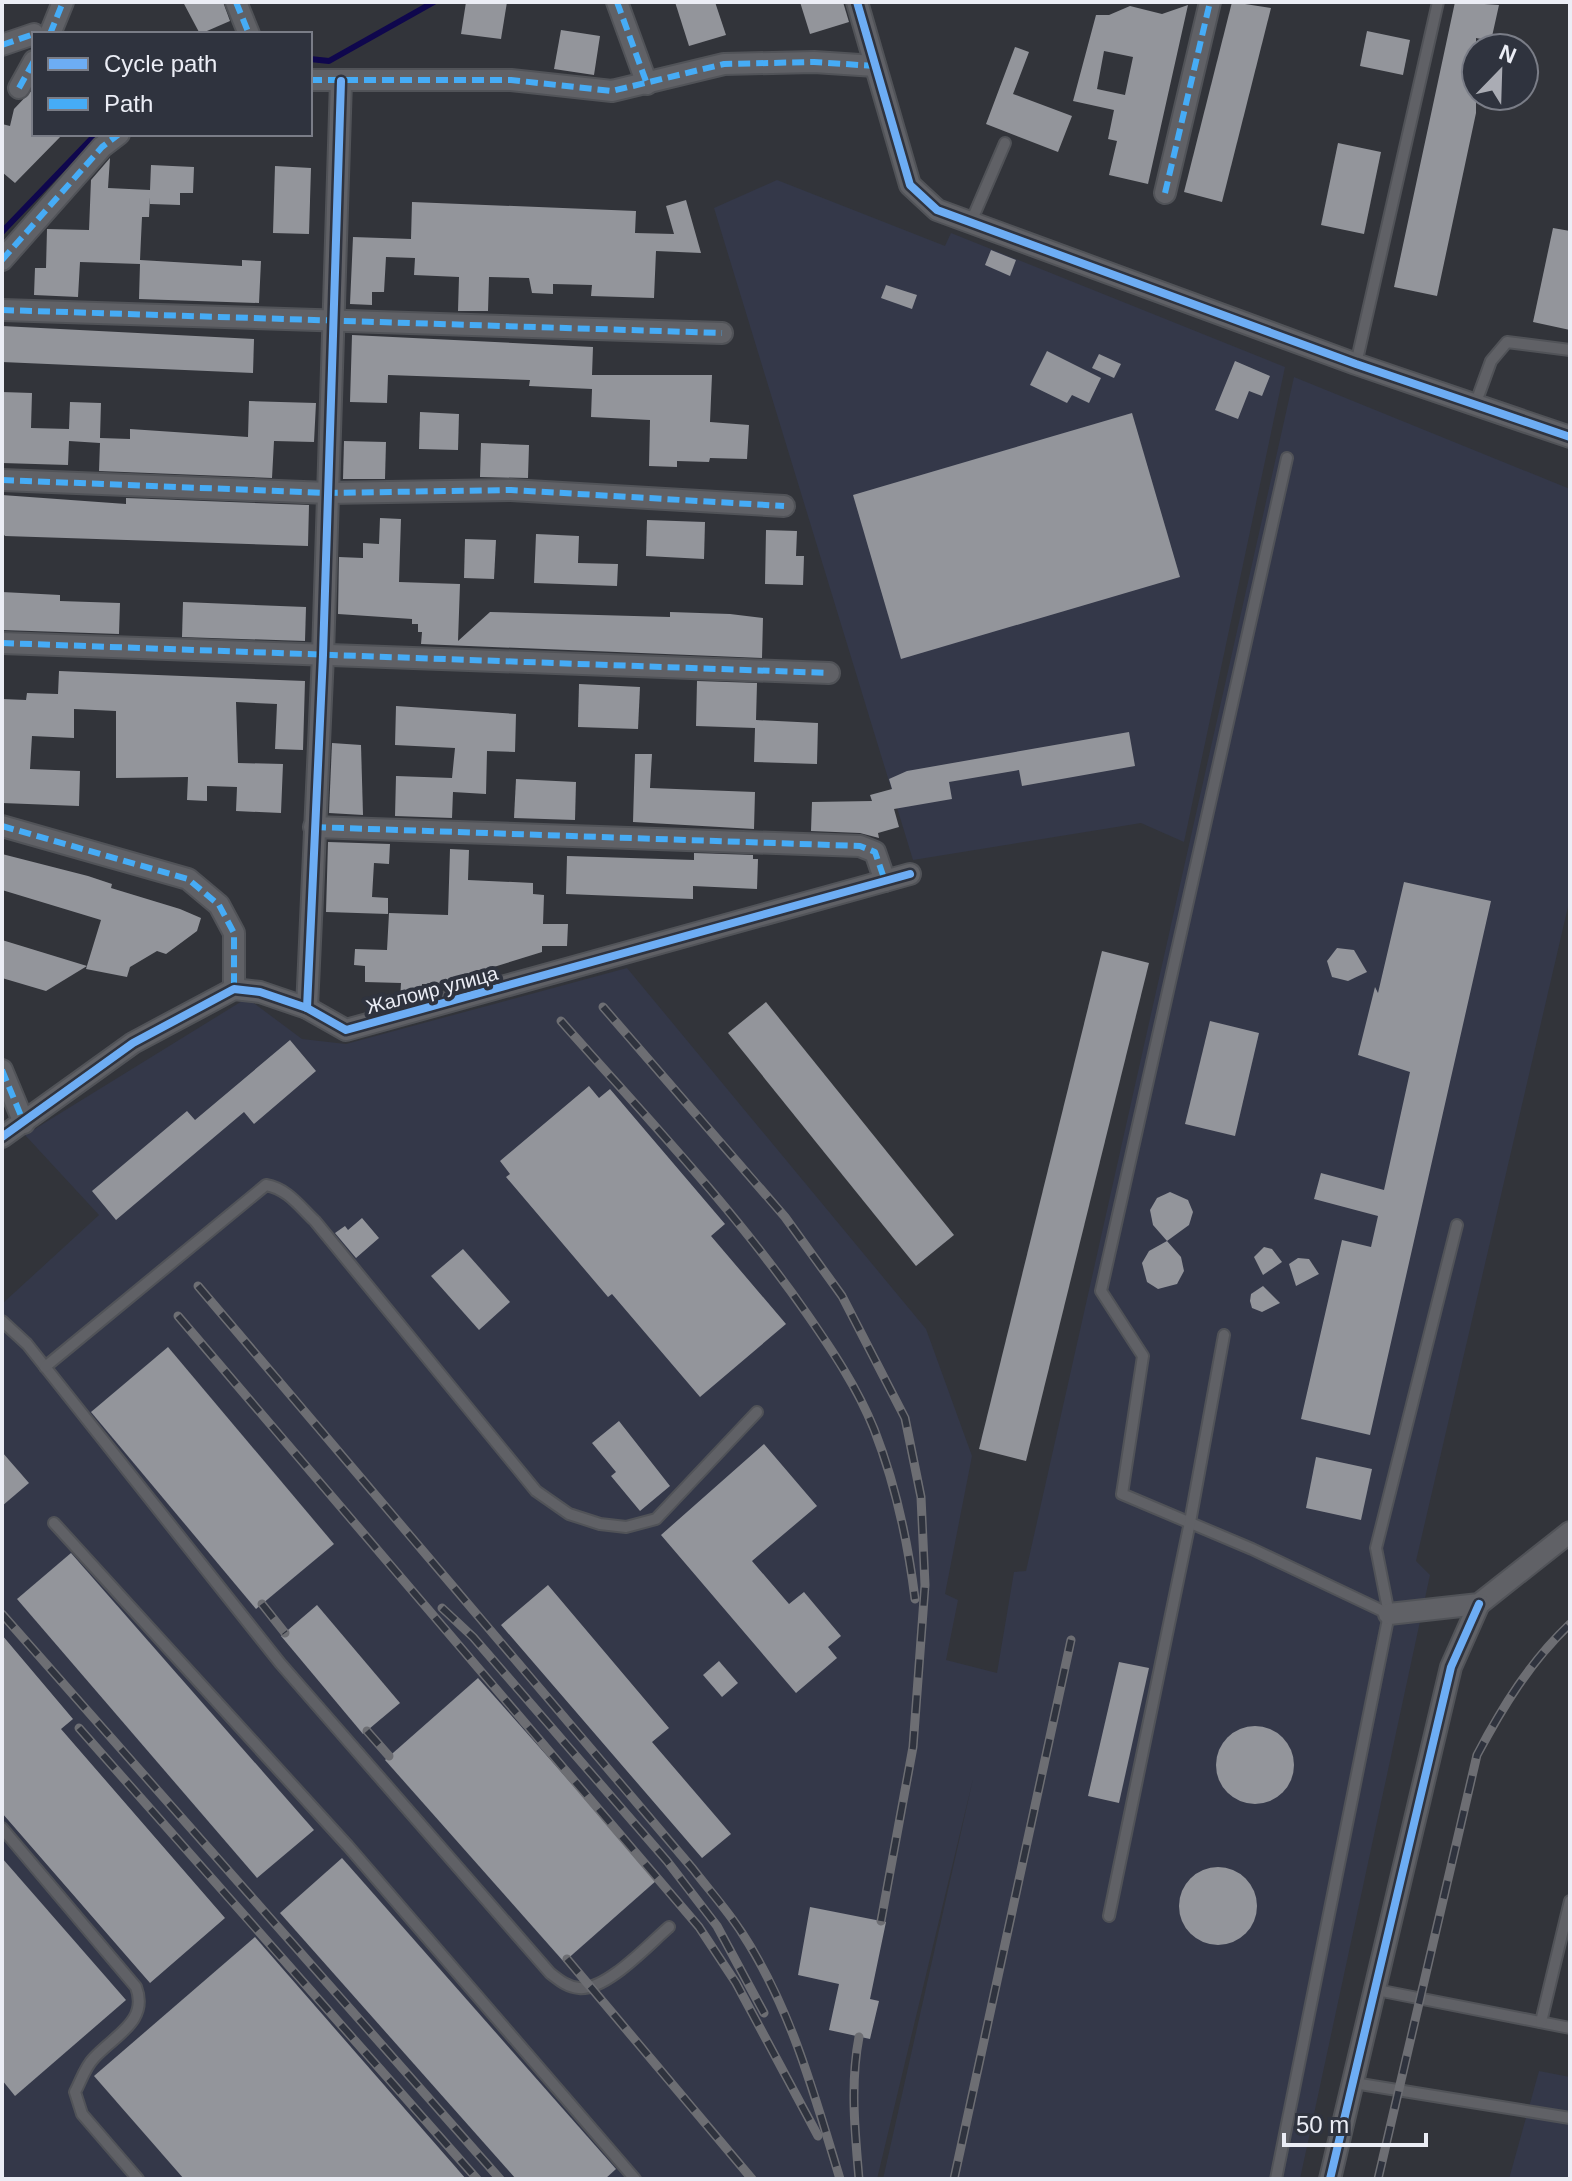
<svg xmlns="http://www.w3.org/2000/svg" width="1572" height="2181" viewBox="0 0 1572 2181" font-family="Arial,sans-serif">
<rect width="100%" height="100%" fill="#32343a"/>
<g fill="#343849">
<path d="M777 180 945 246 951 233 1285 367 1184 842 1141 823 913 860 714 208Z"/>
<path d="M1294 377 1570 489V898L1416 1561 1430 1575 1300 2179H883L973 1779 877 2179H2V1304L99 1215 25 1135 247 998 302 1039 346 1044 627 968 926 1329 972 1456 945 1594 958 1600 946 1660 997 1673 1014 1572 1026 1571Z"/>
<path d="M1539 2071 1570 2077V2179H1509Z"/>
</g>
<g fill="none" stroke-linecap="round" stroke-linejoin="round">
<g stroke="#0f074d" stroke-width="6">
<path d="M310 59 329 61 434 2"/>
<path d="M2 232 96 134"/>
</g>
</g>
<g fill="#93959b" fill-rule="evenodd">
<path d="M183 2H223L230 21 200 34Z"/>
<path d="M466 2H507L501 39 461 34Z"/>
<path d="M675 2H715L726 35 689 46Z"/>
<path d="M800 2H843L849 22 810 34Z"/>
<path d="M1232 2 1271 8 1222 202 1184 192Z"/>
<path d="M1455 2 1499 5 1491 41 1476 38V113L1437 296 1394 287Z"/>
<path d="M1188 5 1148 184 1109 175 1117 141 1108 139 1114 110 1073 101 1096 15H1109L1130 6 1162 14ZM1104 51 1133 57 1125 95 1097 89Z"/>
<path d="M561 30 600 36 594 75 554 69Z"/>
<path d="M1367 31 1410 40 1403 75 1360 66Z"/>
<path d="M1015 47 1029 52 1013 94 1072 116 1058 152 986 124Z"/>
<path d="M34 88V134H63L15 183 2 172V124L10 126 14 109Z"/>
<path d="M1338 143 1381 152 1364 234 1321 225Z"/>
<path d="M110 158 108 188 150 190 151 165 194 167 193 193H180V205L150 204V197L149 217H142L140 260 242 266V260L261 261 259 303 139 299 140 264 80 262 78 297 34 295 35 268H46L47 229 89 230 91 180Z"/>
<path d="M275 166 311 168 309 234 273 233Z"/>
<path d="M686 200 701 253 656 251 654 298 591 296 592 285 553 284V294L532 293 529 278 489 277 488 311H458L459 277 414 275 415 258 386 257 384 292H372V305L350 304 353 237 411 239 412 202 636 211 635 233 674 234 666 206Z"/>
<path d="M1553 228 1570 231V330L1533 322Z"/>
<path d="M991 250 1016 260 1010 276 985 265Z"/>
<path d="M886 285 917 295 912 309 881 298Z"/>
<path d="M2 326 254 339 253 373 2 362Z"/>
<path d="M352 335 593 347 592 375H712L710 422 749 425 747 459 710 458 709 462 677 461V467L649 466 650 420 591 417 592 389 529 386 530 380 388 375 387 403 350 402Z"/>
<path d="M1047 351 1101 378 1089 403 1072 395 1067 403 1030 385Z"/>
<path d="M1099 354 1121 364 1114 378 1092 368Z"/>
<path d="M1235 361 1270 376 1262 396 1249 391 1238 419 1215 410Z"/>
<path d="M2 392 32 393 31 428 69 429 70 402 101 403 100 438 130 439V429L248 437 249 401 316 403 314 442 274 441 272 478 99 471 100 443 69 441 68 465 2 463Z"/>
<path d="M420 412 459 414 458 450 419 449Z"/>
<path d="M1132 413 1180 577 901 659 853 495Z"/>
<path d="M344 441 386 442 385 479H343Z"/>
<path d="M481 443 529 445 528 478 480 477Z"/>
<path d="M2 495 126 504V498L309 505 308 546 5 536 2 532Z"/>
<path d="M380 518 401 519 399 582 460 584 458 641 490 612 670 617V612L730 614 763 618 762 658 421 644 422 632H418V624H412V619L338 614 339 557 363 558V543L379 544Z"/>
<path d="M647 520 705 522 704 559 646 556Z"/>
<path d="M766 530 797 531 796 556H804L803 585 765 584Z"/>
<path d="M536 534 579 536 578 563 618 564 617 586 534 583Z"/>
<path d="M465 539 496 540 494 579 464 578Z"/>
<path d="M2 592 60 595V601L120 603 119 634 2 630Z"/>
<path d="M183 602 306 607 305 641 182 637Z"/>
<path d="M59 671 305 681 303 750 275 749 277 704 236 702 238 763 283 764 281 813 236 811 237 787 207 786V801L187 800 188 777 116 778V711L74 709V738L32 736 30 769 80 771 79 806 2 803V699L26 700 27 693 58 694Z"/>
<path d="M697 681 757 683 756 720 818 723 817 764 754 762 755 728 696 726Z"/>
<path d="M579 684 640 687 638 729 578 727Z"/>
<path d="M396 706 516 714 515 752 487 751 486 794 453 792 452 818 395 816 396 776 452 778 455 748 395 745Z"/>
<path d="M1129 732 1135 766 1022 786 1019 770 949 782 952 799 894 809 899 827 878 833 879 838 860 833 811 831 812 802 872 801 870 795 892 789 889 779 907 771Z"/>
<path d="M332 743 361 745 363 815 329 813Z"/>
<path d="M635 754H652L650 788 755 792 754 829 633 822Z"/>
<path d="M516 779 576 782 575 820 514 818Z"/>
<path d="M328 842 390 844 389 864 374 863 372 897 388 898V914L326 912Z"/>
<path d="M450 849 469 850 468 880 533 883V894L544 895 543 924H568L567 946H542V952L484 970V976L456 979V986L422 984V993L400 1000 401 983 365 982V966L354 965 355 949 387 950 389 913 448 915Z"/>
<path d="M694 853 753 855V859H758L757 889 693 886V899L566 894 567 856 694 860Z"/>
<path d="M2 854 88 876 112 884 111 888 180 909 201 918 197 931 166 954 157 951 130 967 127 977 86 969 101 920 2 890Z"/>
<path d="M1404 882 1491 901 1370 1435 1301 1419 1342 1240 1371 1247 1378 1216 1314 1199 1321 1173 1384 1190 1410 1072 1358 1055 1375 987 1378 993Z"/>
<path d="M2 940 87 966 46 991 2 978Z"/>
<path d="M1337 948 1354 950 1367 972 1348 981 1332 977 1327 961Z"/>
<path d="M1102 951 1149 963 1026 1461 979 1449Z"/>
<path d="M766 1002 954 1235 916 1266 728 1033Z"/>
<path d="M1210 1021 1259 1033 1235 1136 1185 1124Z"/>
<path d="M290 1040 316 1071 254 1124 244 1112 116 1220 92 1191 187 1111 195 1120Z"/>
<path d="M589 1086 599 1098 610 1089 725 1224 711 1236 786 1324 700 1397 612 1294 608 1297 506 1177 510 1174 500 1161Z"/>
<path d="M1170 1192 1188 1200 1193 1212 1189 1225 1167 1241 1153 1225 1150 1210 1157 1198Z"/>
<path d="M362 1218 379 1238 356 1258 335 1233 345 1226 348 1230Z"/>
<path d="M1167 1241 1181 1257 1184 1271 1177 1284 1158 1289 1147 1282 1142 1263 1149 1251Z"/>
<path d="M1264 1247 1272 1249 1282 1262 1263 1275 1254 1257Z"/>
<path d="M463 1249 510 1302 479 1330 431 1276Z"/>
<path d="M1298 1258 1309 1259 1319 1274 1296 1286 1289 1264Z"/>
<path d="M1263 1286 1280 1303 1262 1312 1252 1308 1250 1301 1251 1294Z"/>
<path d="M168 1347 334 1544 256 1609 91 1412Z"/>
<path d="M619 1421 670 1486 640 1511 611 1476 616 1472 592 1443Z"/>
<path d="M764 1444 817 1506 752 1561 789 1604 804 1592 841 1636 828 1647 837 1658 796 1693 661 1535Z"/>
<path d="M2 1452 29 1483 2 1506Z"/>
<path d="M1316 1457 1372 1469 1361 1520 1306 1508Z"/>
<path d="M71 1553 314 1830 257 1878 17 1599Z"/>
<path d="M548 1585 669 1728 652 1742 731 1834 702 1858 501 1625Z"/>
<path d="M317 1605 400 1703 363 1734 281 1636Z"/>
<path d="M2 1635 73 1719 61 1729 225 1918 150 1983 2 1813Z"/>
<path d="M719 1661 738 1683 722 1697 703 1675Z"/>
<path d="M1119 1662 1149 1668 1119 1803 1088 1796Z"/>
<path d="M478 1678 657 1880 564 1962 385 1760Z"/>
<circle cx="1255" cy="1765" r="39"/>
<path d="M2 1858 126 2000 15 2096 2 2080Z"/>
<path d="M342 1858 616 2169 605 2179H516L280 1913Z"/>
<circle cx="1218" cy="1906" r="39"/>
<path d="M810 1907 886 1922 870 1999 879 2001 870 2039 829 2030 839 1984 798 1975Z"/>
<path d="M255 1937 466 2179H184L94 2076Z"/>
</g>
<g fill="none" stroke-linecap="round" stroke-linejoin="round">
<g stroke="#515358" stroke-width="14">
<g id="service">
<path d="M971 222 1005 143"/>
<path d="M1356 364 1438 2"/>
<path d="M1475 405 1491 361 1507 342 1570 350"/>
<path d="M1287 458 1101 1291 1143 1356 1122 1494 1252 1549 1389 1614"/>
<path d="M2 1321 27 1344 280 1663 550 1973C559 1980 567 1987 579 1988 606 1991 648 1945 669 1927"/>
<path d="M45 1367 266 1185C288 1189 299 1206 315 1221L536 1491 569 1514 600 1524 626 1527 656 1519 757 1412"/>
<path d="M54 1523 348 1846 635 2179"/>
<path d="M2 1828 136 1987C149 2021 115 2035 94 2058 85 2067 81 2081 75 2092L82 2114 138 2179"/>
<path d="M1109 1916 1190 1522 1224 1335"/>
<path d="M1377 1990 1570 2028"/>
<path d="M1541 2022 1570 1901"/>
<path d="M1354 2083 1570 2118"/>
<path d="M1276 2179 1389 1614 1376 1548 1457 1225"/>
</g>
</g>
<g stroke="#515358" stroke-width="24">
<g id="minor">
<path d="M236 2 249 34"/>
<path d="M617 2 647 84"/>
<path d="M857 2 910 185 937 210 1356 364 1570 437"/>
<path d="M50 34 63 2"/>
<path d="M2 45 34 34"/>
<path d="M310 80H511L612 91 724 64 814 62 875 66"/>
<path d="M19 88 34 61"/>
<path d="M1165 193 1210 2"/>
<path d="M2 260 102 147 119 134"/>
<path d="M2 310 722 333"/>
<path d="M2 480 328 493 511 490 784 506"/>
<path d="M2 643 829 673"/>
<path d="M2 826 188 879 219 905 234 933V989"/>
<path d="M314 827 860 846 875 852 885 881"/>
<path d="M307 1008 323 655 341 81"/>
<path d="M2 1070 24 1123"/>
<path d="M2 1137 133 1043 234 989 260 992 307 1008 346 1030 910 874"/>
<path d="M1389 1614 1479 1604 1570 1532"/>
<path d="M1330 2179 1451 1667 1479 1604"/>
</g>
</g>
<use href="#service" stroke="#606166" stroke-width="10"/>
<use href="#minor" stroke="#606166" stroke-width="20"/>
<g stroke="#6d6e73" stroke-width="9">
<g id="rail">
<path d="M603 1007 785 1217 842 1296 905 1418 921 1497 925 1585 913 1747 881 1921"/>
<path d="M561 1021C645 1116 734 1209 807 1314 832 1350 857 1387 874 1429 895 1483 908 1542 915 1599"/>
<path d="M198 1286 693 1869C709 1890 728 1911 742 1933 791 2008 814 2094 840 2179"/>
<path d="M178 1316 699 1927 736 1983 818 2136"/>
<path d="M262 1604 285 1633"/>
<path d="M442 1608 473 1637 667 1861 717 1926 764 2013"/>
<path d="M2 1614 500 2179"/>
<path d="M79 1728 477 2179"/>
<path d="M367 1731 389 1756"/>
<path d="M567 1959 752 2179"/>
<path d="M859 2179C855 2132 850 2084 859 2037"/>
<path d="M954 2179 1071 1640"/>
<path d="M1378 2179 1477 1755C1503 1706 1530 1662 1570 1624"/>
</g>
</g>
<use href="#rail" stroke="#2f333e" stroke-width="6" stroke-dasharray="18" stroke-linecap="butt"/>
<g stroke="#46acf6" stroke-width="6" stroke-dasharray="12 6" stroke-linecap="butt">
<path d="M236 2 249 34"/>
<path d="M617 2 647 84"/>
<path d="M50 34 63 2"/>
<path d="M2 45 34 34"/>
<path d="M310 80H511L612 91 724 64 814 62 875 66"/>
<path d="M19 88 34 61"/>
<path d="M1165 193 1210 2"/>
<path d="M2 260 102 147 119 134"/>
<path d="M2 310 722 333"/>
<path d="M2 480 328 493 511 490 784 506"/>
<path d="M2 643 829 673"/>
<path d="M2 826 188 879 219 905 234 933V989"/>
<path d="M314 827 860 846 875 852 885 881"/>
<path d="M2 1070 24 1123"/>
</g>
<g stroke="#2f333e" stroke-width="13">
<g id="cycleway">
<path d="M857 2 910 185 937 210 1356 364 1570 437"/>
<path d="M307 1008 323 655 341 81"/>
<path d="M2 1137 133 1043 234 989 260 992 307 1008 346 1030 910 874"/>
<path d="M1330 2179 1451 1667 1479 1604"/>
</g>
</g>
<use href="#cycleway" stroke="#6dadf4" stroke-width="8"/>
</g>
<g text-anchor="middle" stroke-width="8" stroke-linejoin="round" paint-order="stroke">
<g font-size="20" fill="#ebedf5" stroke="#2f333e">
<text transform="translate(432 990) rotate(-15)" y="7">Жалоир улица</text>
</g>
</g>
<rect width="1572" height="2181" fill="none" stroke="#ebedf5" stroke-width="8"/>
<rect x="32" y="32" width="280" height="104" fill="#2f333e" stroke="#7a7d87" stroke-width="2"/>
<rect x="48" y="58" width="40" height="12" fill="#6dadf4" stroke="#7a7d87" stroke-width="2"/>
<text x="104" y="72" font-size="24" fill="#ebedf5">Cycle path</text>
<rect x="48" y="98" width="40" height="12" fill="#46acf6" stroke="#7a7d87" stroke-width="2"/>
<text x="104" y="112" font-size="24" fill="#ebedf5">Path</text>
<g transform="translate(1500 72) rotate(23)"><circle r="38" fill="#2f333e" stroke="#7a7d87" stroke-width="2"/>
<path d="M0-6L14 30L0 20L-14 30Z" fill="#aaacb4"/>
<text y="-12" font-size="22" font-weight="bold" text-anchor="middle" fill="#ebedf5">N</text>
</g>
<path d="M1284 2133v12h142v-12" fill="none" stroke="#ebedf5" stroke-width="4"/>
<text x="1296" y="2133" font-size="24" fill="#ebedf5" stroke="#2f333e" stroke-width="6" paint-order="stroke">50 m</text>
</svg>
